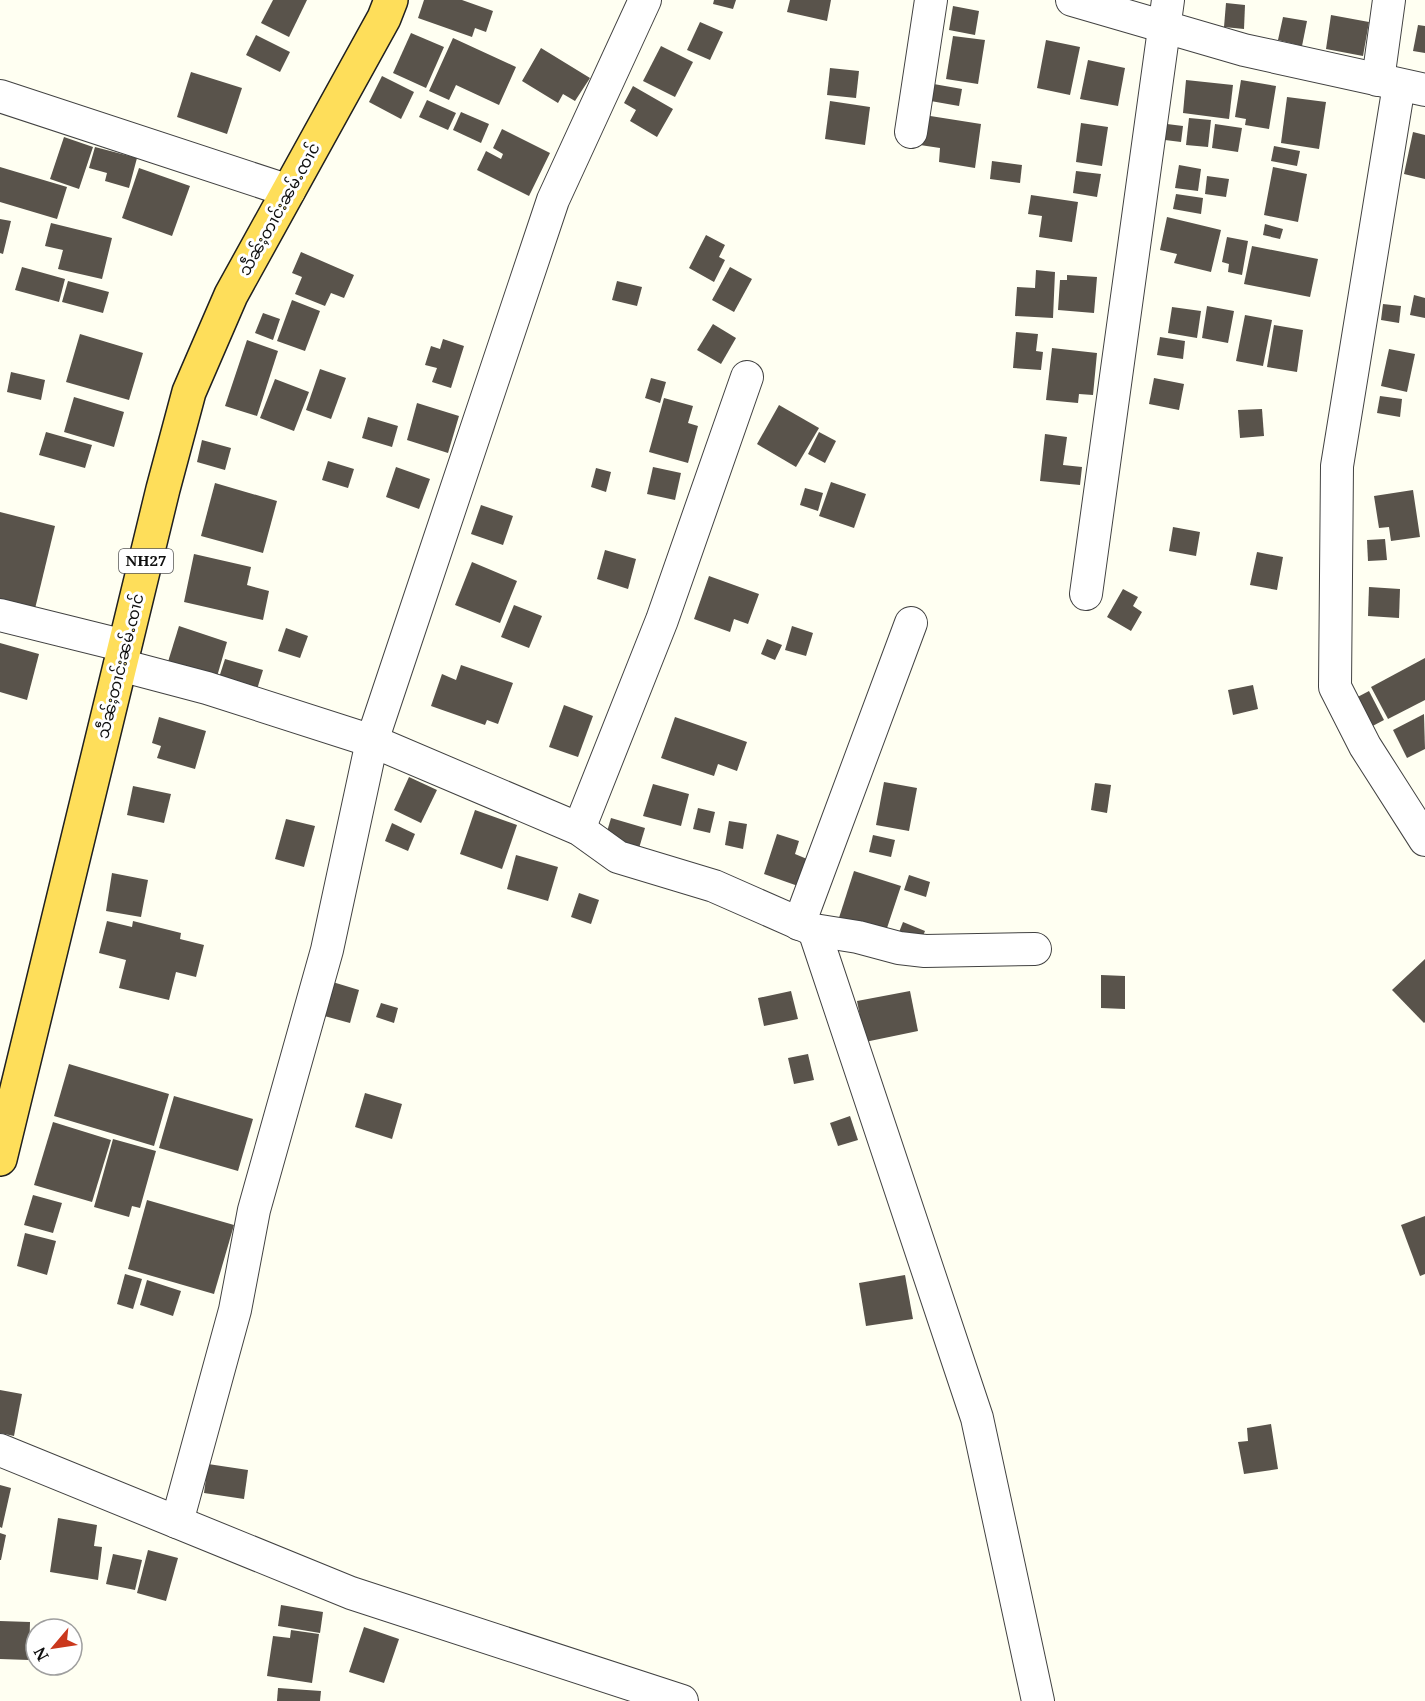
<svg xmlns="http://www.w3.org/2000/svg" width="1425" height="1701" viewBox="0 0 1425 1701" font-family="'Noto Serif','Noto Sans Myanmar',serif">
<rect width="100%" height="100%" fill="#fffff2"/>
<g fill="#59534b">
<path d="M273 0H307L289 37 261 23Z"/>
<path d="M424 0H462L493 11 486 32 475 28 472 37 418 18Z"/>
<path d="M714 0H736L733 9 713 4Z"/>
<path d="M790 0H831L827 21 787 12Z"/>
<path d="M1226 3 1245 5 1244 29 1224 27Z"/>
<path d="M953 6 979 11 975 35 949 30Z"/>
<path d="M1331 15 1369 22 1363 56 1326 49Z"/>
<path d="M1283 17 1307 21 1302 46 1278 40Z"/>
<path d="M700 22 723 32 710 60 687 50Z"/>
<path d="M1418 25 1425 26V53L1413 51Z"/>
<path d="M411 33 444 47 426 88 393 73Z"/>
<path d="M256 35 290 52 280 72 246 55Z"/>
<path d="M953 36 985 40 978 84 946 79Z"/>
<path d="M453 38 516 67 499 105 456 85 449 100 429 91Z"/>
<path d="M1046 40 1080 47 1070 95 1037 88Z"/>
<path d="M661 46 693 62 675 97 643 81Z"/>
<path d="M541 48 590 78 575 101 563 94 558 103 522 81Z"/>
<path d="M1088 60 1125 68 1118 106 1080 99Z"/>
<path d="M830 68 859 71 856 98 827 95Z"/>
<path d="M191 72 242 88 227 134 177 117Z"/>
<path d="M382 76 414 92 401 119 369 102Z"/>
<path d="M1186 80 1233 85 1229 119 1183 113Z"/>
<path d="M1241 80 1276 86 1269 129 1245 125 1246 119 1235 117Z"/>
<path d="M928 83 962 89 959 106 925 100Z"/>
<path d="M633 86 673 109 657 137 630 121 636 110 624 103Z"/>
<path d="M1287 97 1326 102 1319 149 1281 143Z"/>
<path d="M427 100 456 113 448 130 419 117Z"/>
<path d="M830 101 870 107 865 145 825 139Z"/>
<path d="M461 112 489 124 481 143 453 130Z"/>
<path d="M924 115 981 124 975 168 939 162 940 148 920 145Z"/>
<path d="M1189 118 1211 120 1208 147 1186 145Z"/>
<path d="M1081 123 1108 127 1102 166 1076 162Z"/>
<path d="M1167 124 1183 126 1181 142 1165 140Z"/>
<path d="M1215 124 1242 128 1238 152 1212 148Z"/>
<path d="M502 129 550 153 529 196 477 170 486 151 501 159 503 154 493 148Z"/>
<path d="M1413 132 1425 135V179L1404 174Z"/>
<path d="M64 137 93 147 79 189 50 179Z"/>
<path d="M1274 146 1300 151 1297 166 1271 161Z"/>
<path d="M95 147 137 158 129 188 105 181 107 173 89 168Z"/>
<path d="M992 161 1022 165 1020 183 990 179Z"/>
<path d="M1179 165 1201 169 1198 191 1175 188Z"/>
<path d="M0 167 67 187 57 219 0 202Z"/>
<path d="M1273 167 1307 174 1298 222 1264 215Z"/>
<path d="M139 168 190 186 172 236 122 218Z"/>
<path d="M1076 171 1101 174 1097 197 1073 193Z"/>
<path d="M1207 176 1229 179 1226 197 1205 194Z"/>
<path d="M1176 194 1203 198 1201 214 1173 209Z"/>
<path d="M1031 195 1078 202 1072 242 1039 237 1042 216 1028 214Z"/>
<path d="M1167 217 1221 230 1211 272 1174 263 1177 254 1160 250Z"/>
<path d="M0 219 11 221 3 254 0 253Z"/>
<path d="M51 223 112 238 102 279 58 269 63 250 45 246Z"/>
<path d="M1265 224 1283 229 1280 239 1263 235Z"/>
<path d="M706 235 725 245 719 257 725 260 714 282 689 268Z"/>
<path d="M1227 237 1248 241 1242 275 1228 272 1229 264 1222 262Z"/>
<path d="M1252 246 1318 259 1310 297 1244 284Z"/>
<path d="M301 252 354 275 344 298 331 293 325 306 295 294 302 277 292 273Z"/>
<path d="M22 267 65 279 59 302 15 290Z"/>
<path d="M730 267 752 279 734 312 712 300Z"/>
<path d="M1036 270 1055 272 1053 318 1015 316 1017 287 1035 288Z"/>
<path d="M1067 275 1097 277 1094 313 1058 310 1060 280H1067Z"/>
<path d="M68 281 109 292 103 313 62 302Z"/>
<path d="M617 281 642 287 637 306 612 300Z"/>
<path d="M1414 295 1425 298V318L1410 315Z"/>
<path d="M292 300 320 311 305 351 277 341Z"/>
<path d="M1383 304 1401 306 1399 323 1381 320Z"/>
<path d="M1207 306 1234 311 1228 343 1202 338Z"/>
<path d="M1172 307 1201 311 1197 338 1168 333Z"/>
<path d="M263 313 280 319 273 340 255 333Z"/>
<path d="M1245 315 1272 320 1263 366 1236 361Z"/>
<path d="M713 324 736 338 721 364 697 350Z"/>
<path d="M1274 325 1303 330 1297 372 1267 367Z"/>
<path d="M1016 332 1038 334 1036 351 1043 352 1041 370 1013 368Z"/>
<path d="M80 334 143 353 129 400 66 382Z"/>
<path d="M1160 337 1185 341 1183 359 1157 355Z"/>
<path d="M443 339 464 346 451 388 432 382 437 368 425 365 431 346 440 349Z"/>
<path d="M247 340 278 351 257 416 225 406Z"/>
<path d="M1052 348 1097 353 1093 395 1079 394 1078 403 1046 400Z"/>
<path d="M1389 349 1415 354 1407 392 1381 386Z"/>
<path d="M320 369 346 378 331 419 306 410Z"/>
<path d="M11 372 45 380 41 400 7 392Z"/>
<path d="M651 378 666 382 660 403 645 398Z"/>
<path d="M1154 378 1184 384 1179 410 1149 404Z"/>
<path d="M275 379 309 392 294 431 260 418Z"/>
<path d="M1380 396 1402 399 1400 417 1377 413Z"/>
<path d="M74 397 124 412 114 447 64 432Z"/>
<path d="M664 398 693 406 688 423 698 426 688 463 649 452Z"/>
<path d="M417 403 459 416 448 453 407 440Z"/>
<path d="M779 405 819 428 796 467 757 444Z"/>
<path d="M1262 409 1264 436 1240 438 1238 410Z"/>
<path d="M368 417 398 426 392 447 362 438Z"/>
<path d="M46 432 92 445 85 468 39 455Z"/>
<path d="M819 432 836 441 825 463 808 454Z"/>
<path d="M1045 434 1067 437 1063 465 1082 467 1080 485 1040 481Z"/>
<path d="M202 440 231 448 225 470 197 462Z"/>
<path d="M328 461 354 469 348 488 322 480Z"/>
<path d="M396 467 430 479 419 509 386 497Z"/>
<path d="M653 467 681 473 675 500 647 494Z"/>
<path d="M596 468 611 472 606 492 591 487Z"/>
<path d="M831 482 866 494 854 528 819 516Z"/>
<path d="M215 483 277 501 263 553 201 536Z"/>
<path d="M805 488 823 493 818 511 800 505Z"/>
<path d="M1413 490 1420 537 1391 541 1389 527 1379 528 1374 496Z"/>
<path d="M481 505 513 516 503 545 471 534Z"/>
<path d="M0 512 55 526 33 617 0 609Z"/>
<path d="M1173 527 1200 532 1196 556 1169 551Z"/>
<path d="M1385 539 1387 560 1368 561 1367 540Z"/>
<path d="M605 550 636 559 628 589 597 579Z"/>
<path d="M1257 552 1283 557 1277 590 1250 585Z"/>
<path d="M194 554 251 567 247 585 269 591 263 620 184 602Z"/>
<path d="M472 562 517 581 500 623 455 605Z"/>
<path d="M709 576 759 594 748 624 734 619 730 632 694 619Z"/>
<path d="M1369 587 1400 589 1399 618 1368 616Z"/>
<path d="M1123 589 1138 597 1133 606 1142 612 1131 631 1107 617Z"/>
<path d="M514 605 542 616 529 648 501 637Z"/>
<path d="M179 626 227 642 216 680 167 665Z"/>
<path d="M792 626 813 633 806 656 785 650Z"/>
<path d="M286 628 308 636 300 658 278 651Z"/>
<path d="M767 639 782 645 775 660 761 654Z"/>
<path d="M0 643 39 654 27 700 0 692Z"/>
<path d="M1425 658V700L1388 719 1371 687Z"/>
<path d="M225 659 263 670 254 699 216 687Z"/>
<path d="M461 665 513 683 498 724 487 720 485 725 431 706 442 674 456 680Z"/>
<path d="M1253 685 1258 709 1233 715 1228 690Z"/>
<path d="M1369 691 1384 720 1365 730 1350 701Z"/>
<path d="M564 705 593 716 578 757 549 747Z"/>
<path d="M1424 714 1425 749 1407 758 1393 730Z"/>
<path d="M159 717 206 731 195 769 157 758 161 746 152 743Z"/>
<path d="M675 717 747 742 737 771 718 764 714 776 661 758Z"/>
<path d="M409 777 437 790 421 823 394 810Z"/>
<path d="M884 782 917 788 909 831 876 825Z"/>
<path d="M1095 783 1111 785 1107 813 1091 810Z"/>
<path d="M653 784 689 794 681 826 643 816Z"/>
<path d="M133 786 171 794 164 823 127 815Z"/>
<path d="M698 808 715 812 710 833 693 829Z"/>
<path d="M475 810 517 825 502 869 460 854Z"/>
<path d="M611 818 645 828 637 855 603 845Z"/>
<path d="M286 819 315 826 304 867 275 859Z"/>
<path d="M729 821 747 824 743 849 725 845Z"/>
<path d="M392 823 415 834 408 851 385 841Z"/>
<path d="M777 834 799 841 795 854 807 859 798 886 764 874Z"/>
<path d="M873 835 895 840 891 857 869 852Z"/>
<path d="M516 855 558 867 548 901 507 889Z"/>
<path d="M854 871 901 886 883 940 837 924Z"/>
<path d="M112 873 148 880 141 917 106 911Z"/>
<path d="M909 875 930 882 926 897 904 890Z"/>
<path d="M579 893 599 900 591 924 571 917Z"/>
<path d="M107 921 132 927 133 921 181 933 180 939 204 945 196 977 176 972 169 1000 119 988 126 960 99 953Z"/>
<path d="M903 922 925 931 918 948 896 940Z"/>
<path d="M1425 959V1022L1424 1023 1392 990Z"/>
<path d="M1101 975 1125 976V1009L1101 1008Z"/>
<path d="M326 980 359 990 350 1023 317 1014Z"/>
<path d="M791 991 798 1019 764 1026 758 998Z"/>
<path d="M910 991 918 1031 865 1042 857 1001Z"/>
<path d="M381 1003 398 1008 394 1023 376 1017Z"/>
<path d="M808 1054 814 1080 794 1084 788 1058Z"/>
<path d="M69 1064 169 1094 154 1146 54 1116Z"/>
<path d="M365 1093 402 1104 392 1139 355 1127Z"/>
<path d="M174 1096 253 1119 238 1171 159 1148Z"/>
<path d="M850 1116 858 1140 838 1146 830 1123Z"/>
<path d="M53 1122 111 1140 92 1202 34 1185Z"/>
<path d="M113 1139 156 1151 140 1208 132 1206 129 1217 94 1207Z"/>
<path d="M33 1195 62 1203 53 1233 24 1225Z"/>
<path d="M147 1200 234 1225 214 1294 128 1269Z"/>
<path d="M1425 1216V1274L1420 1276 1401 1225Z"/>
<path d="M25 1233 56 1241 47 1275 17 1266Z"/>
<path d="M125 1274 142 1279 133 1309 117 1304Z"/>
<path d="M905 1275 913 1319 866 1326 859 1283Z"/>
<path d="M147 1280 181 1291 173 1316 140 1305Z"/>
<path d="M0 1390 22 1394 14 1436 0 1433Z"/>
<path d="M1271 1424 1278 1469 1244 1474 1238 1442 1248 1441 1247 1428Z"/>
<path d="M208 1464 248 1470 244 1499 204 1493Z"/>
<path d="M0 1485 11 1488 2 1528 0 1527Z"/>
<path d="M58 1518 97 1525 94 1546 102 1547 98 1580 50 1572Z"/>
<path d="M0 1533 6 1535 1 1560H0Z"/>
<path d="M148 1550 178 1558 166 1601 137 1593Z"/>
<path d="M113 1554 142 1560 135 1590 106 1584Z"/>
<path d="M281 1605 323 1612 320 1633 278 1626Z"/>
<path d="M0 1621 30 1622 29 1660 0 1659Z"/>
<path d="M364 1627 399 1639 384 1683 349 1672Z"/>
<path d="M291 1630 319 1634 312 1683 267 1676 273 1636 290 1638Z"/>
<path d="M278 1688 321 1691 320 1701H277Z"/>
</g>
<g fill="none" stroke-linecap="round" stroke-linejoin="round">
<g stroke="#424242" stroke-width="34">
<g id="minor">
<path d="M1072 0 1244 50 1425 90"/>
<path d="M1378 80 1389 0"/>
<path d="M1399 85 1337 466 1335 687 1365 746 1425 840"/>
<path d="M0 96 289 191"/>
<path d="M911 132 931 0"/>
<path d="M1086 594 1168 0"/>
<path d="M0 615 125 646"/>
<path d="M120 665 207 688 372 741 579 829 618 857 714 886 814 930 858 937 899 948 925 951 1035 949"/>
<path d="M579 829 662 620 747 377"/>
<path d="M799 924 911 623"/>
<path d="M814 930 977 1418 1038 1701"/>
<path d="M0 1450 351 1593 682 1701"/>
<path d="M177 1522 235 1310 254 1210 327 950 372 741 553 200 645 0"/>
</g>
</g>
<g stroke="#202020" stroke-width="36">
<path id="trunk" d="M0 1159 163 489 189 392 231 295 384 18 391 0"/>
</g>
<use href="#minor" stroke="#fff" stroke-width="32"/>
<use href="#trunk" stroke="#fede5a" stroke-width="33"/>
</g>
<g text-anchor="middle" stroke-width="6" stroke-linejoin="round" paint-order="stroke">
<rect fill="#fff" stroke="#575757" stroke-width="1.5" x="119" y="549" width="54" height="24" rx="4.5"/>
<g font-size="15" font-weight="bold" fill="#0f0f0f">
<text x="146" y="566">NH27</text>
</g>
<g font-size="16" fill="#0f0f0f" stroke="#fff">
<text transform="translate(279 209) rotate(-61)" y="6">သဵၼ်ႈတၢင်းၼမ်ႉၸၢင်</text>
<text transform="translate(120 666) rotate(-76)" y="6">သဵၼ်ႈတၢင်းၼမ်ႉၸၢင်</text>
</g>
</g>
<g transform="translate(54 1647) rotate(241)"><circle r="28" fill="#ffffff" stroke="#9f9f9f" stroke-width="1.5"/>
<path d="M0-4.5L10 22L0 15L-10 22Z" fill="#ca381d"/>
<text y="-9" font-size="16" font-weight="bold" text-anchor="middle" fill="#0f0f0f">N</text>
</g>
</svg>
